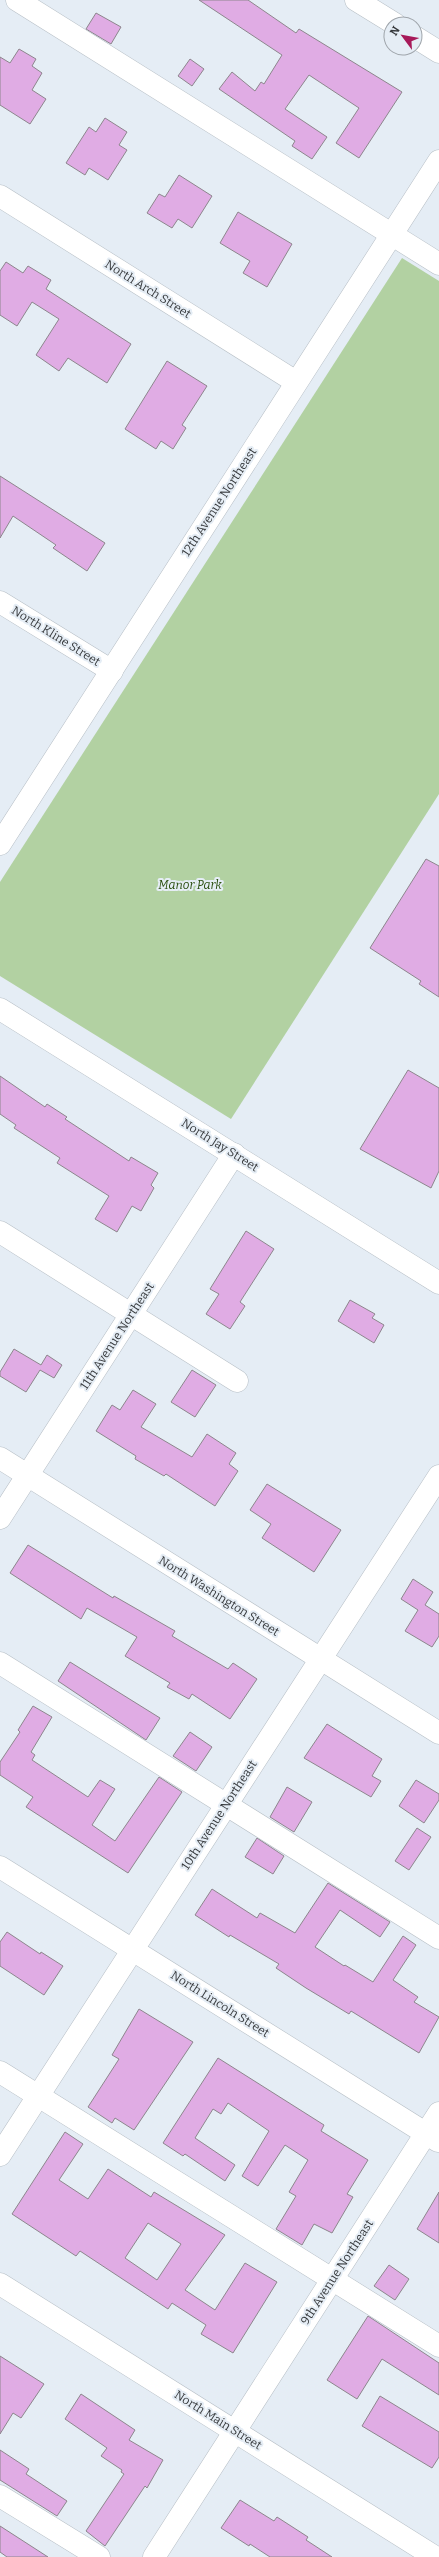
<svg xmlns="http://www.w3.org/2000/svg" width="439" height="2557" viewBox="0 0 439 2557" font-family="Bitter,serif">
<rect width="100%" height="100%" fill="#e5edf5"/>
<path fill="#b2d1a2" d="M402 258 439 281V794L231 1119 0 976V882Z"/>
<g fill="#e0ace4" stroke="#8d868d" fill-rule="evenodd">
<path d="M199 0H248L296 33 299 29 402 92 359 158 336 143 359 108 309 75 285 109 327 137 312 159 292 146 295 141 219 89 232 72 255 91 261 82 264 84 282 55Z"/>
<path d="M96 13 121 27 111 44 86 29Z"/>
<path d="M19 49 36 59 32 66 42 73 32 90 46 99 30 124 0 105V57L10 63Z"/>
<path d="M190 59 204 69 192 86 178 76Z"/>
<path d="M105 118 127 132 119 145 127 150 108 180 89 168 85 175 66 163 89 127 96 132Z"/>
<path d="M179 175 212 196 192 228 178 219 172 228 147 213 159 194 165 197Z"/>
<path d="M238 212 292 244 267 287 243 273 250 261 220 243Z"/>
<path d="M6 262 23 273 28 266 51 280 46 289 131 344 107 383 68 358 59 371 36 355 59 319 32 302 17 326 0 315V271Z"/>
<path d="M167 361 207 386 182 425 186 428 173 449 161 441 156 449 125 429Z"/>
<path d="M0 476 105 543 87 571 53 548 56 545 13 516 0 538Z"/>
<path d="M426 859 439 866V997L419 984 421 981 370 948Z"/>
<path d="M408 1070 439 1088V1171L431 1188 360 1149Z"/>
<path d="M0 1076 45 1107 47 1104 67 1117 65 1119 129 1161 131 1157 158 1173 151 1185 154 1188 141 1211 132 1206 117 1232 95 1219 109 1196 57 1163 60 1158 14 1128 16 1125 0 1114Z"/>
<path d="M246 1231 274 1249 240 1302 245 1306 230 1329 206 1314 219 1294 210 1289Z"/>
<path d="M350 1300 375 1314 372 1318 384 1325 374 1343 338 1321Z"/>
<path d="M14 1349 41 1365 47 1355 62 1365 54 1378 40 1370 26 1392 0 1376V1372Z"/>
<path d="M192 1370 216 1385 195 1417 171 1402Z"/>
<path d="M133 1390 156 1404 141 1427 192 1457 207 1434 236 1453 229 1464 238 1471 215 1506 166 1474 164 1476 135 1459 136 1456 96 1431 112 1405 120 1410Z"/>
<path d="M267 1484 341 1530 314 1572 262 1538 271 1524 250 1510Z"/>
<path d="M28 1545 113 1598 114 1596 175 1631 172 1636 228 1669 233 1663 257 1679 230 1719 192 1694 189 1699 167 1687 170 1683 125 1656 137 1637 87 1608 81 1619 10 1573Z"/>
<path d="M413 1579 433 1592 425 1605 439 1614V1636L432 1647 405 1631 418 1610 401 1599Z"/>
<path d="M70 1662 160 1718 146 1740 58 1681Z"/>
<path d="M33 1706 52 1717 31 1752 35 1755 32 1760 88 1797 100 1780 115 1789 92 1825 115 1841 159 1777 182 1792 128 1873 26 1807 33 1797 0 1775V1762L20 1732 18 1730Z"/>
<path d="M327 1724 382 1759 372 1776 381 1781 371 1797 304 1758Z"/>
<path d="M190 1732 212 1747 196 1771 173 1756Z"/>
<path d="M416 1780 439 1794V1800L424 1823 399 1806Z"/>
<path d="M287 1787 312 1802 294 1832 270 1817Z"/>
<path d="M417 1828 431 1837 409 1870 395 1861Z"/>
<path d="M257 1838 284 1856 273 1874 245 1857Z"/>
<path d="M328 1883 390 1922 380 1937 340 1910 315 1947 344 1966 345 1965 373 1982 403 1936 416 1945 393 1980 418 1997 414 2002 439 2017 419 2053 351 2011 349 2014 306 1988 276 1968 279 1964 230 1935 229 1937 195 1915 212 1889 257 1918 260 1913 295 1933Z"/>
<path d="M7 1932 40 1954 41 1952 63 1966 44 1995 0 1966V1942Z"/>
<path d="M139 2009 193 2042 134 2130 115 2118 112 2123 88 2107 119 2059 112 2055Z"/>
<path d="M218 2058 324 2125 321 2131 368 2160 347 2194 353 2197 332 2233 314 2224 302 2245 276 2229 296 2196 289 2192 308 2160 285 2145 258 2186 242 2176 269 2131 228 2103 221 2114 213 2109 195 2138 235 2165 225 2181 185 2154 183 2156 163 2143Z"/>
<path d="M65 2132 83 2144 59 2180 88 2199 108 2169 151 2197 154 2192 225 2235 185 2290 215 2310 245 2263 277 2282 233 2353 201 2334 206 2325 172 2303 168 2309 80 2251 76 2256 12 2214ZM148 2223 181 2244 157 2280 125 2258Z"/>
<path d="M439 2192V2243L417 2229Z"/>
<path d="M389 2265 409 2279 395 2300 374 2286Z"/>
<path d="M368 2316 439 2363V2395L382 2359 357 2399 327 2380Z"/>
<path d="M0 2356 44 2384 21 2418 13 2413 0 2434Z"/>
<path d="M81 2394 135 2430 129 2440 163 2460 147 2488 145 2486 105 2546 86 2531 124 2474 121 2472 122 2470 101 2456 107 2448 65 2419Z"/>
<path d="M380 2396 439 2432V2457L432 2468 362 2426Z"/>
<path d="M0 2450 29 2469 26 2474 67 2501 57 2516 0 2480Z"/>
<path d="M240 2500 274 2521 277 2517 308 2537 306 2540 332 2557H270L250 2544 249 2546 221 2528Z"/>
<path d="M0 2526 48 2557H7L0 2552Z"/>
</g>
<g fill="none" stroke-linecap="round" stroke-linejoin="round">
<g stroke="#b7bfc6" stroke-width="23">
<g id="minor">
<path d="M17 0 439 264"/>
<path d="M356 0 395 24"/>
<path d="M415 37 439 52"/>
<path d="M0 196 296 382"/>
<path d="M0 602 112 671"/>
<path d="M0 844 439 161"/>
<path d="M0 1009 439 1283"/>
<path d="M0 1232 237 1381"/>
<path d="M0 1458 439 1733"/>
<path d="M0 1518 234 1154"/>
<path d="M0 1663 439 1938"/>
<path d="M0 1867 438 2141"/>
<path d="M0 2072 439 2346"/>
<path d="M0 2155 439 1476"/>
<path d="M0 2284 435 2557"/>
<path d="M0 2496 99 2557"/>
<path d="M154 2557 439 2113"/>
</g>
</g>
<use href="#minor" stroke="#fff" stroke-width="22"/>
</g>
<g text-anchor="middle" stroke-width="4" stroke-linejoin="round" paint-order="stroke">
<g font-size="12" fill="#36393c" stroke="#e5edf5">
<text transform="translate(148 289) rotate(32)" y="4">North Arch Street</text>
<text transform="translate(219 502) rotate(-57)" y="4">12th Avenue Northeast</text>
<text transform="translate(56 636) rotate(32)" y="4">North Kline Street</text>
<text transform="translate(220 1145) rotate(32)" y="4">North Jay Street</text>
<text transform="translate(117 1336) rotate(-57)" y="4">11th Avenue Northeast</text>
<text transform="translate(219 1596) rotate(32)" y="4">North Washington Street</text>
<text transform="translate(219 1815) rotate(-57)" y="4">10th Avenue Northeast</text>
<text transform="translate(220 2004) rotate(32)" y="4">North Lincoln Street</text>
<text transform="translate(337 2272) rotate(-57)" y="4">9th Avenue Northeast</text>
<text transform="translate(218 2420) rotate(32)" y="4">North Main Street</text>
</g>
<g font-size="12" font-style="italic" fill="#294e0e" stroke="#e5edf5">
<text x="190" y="889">Manor Park</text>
</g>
</g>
<g transform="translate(403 36) rotate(302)"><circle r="19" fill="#e5edf5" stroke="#9fa5ab"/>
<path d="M0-3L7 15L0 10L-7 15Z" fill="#a71959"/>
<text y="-6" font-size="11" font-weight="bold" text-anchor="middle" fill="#36393c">N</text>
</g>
</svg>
